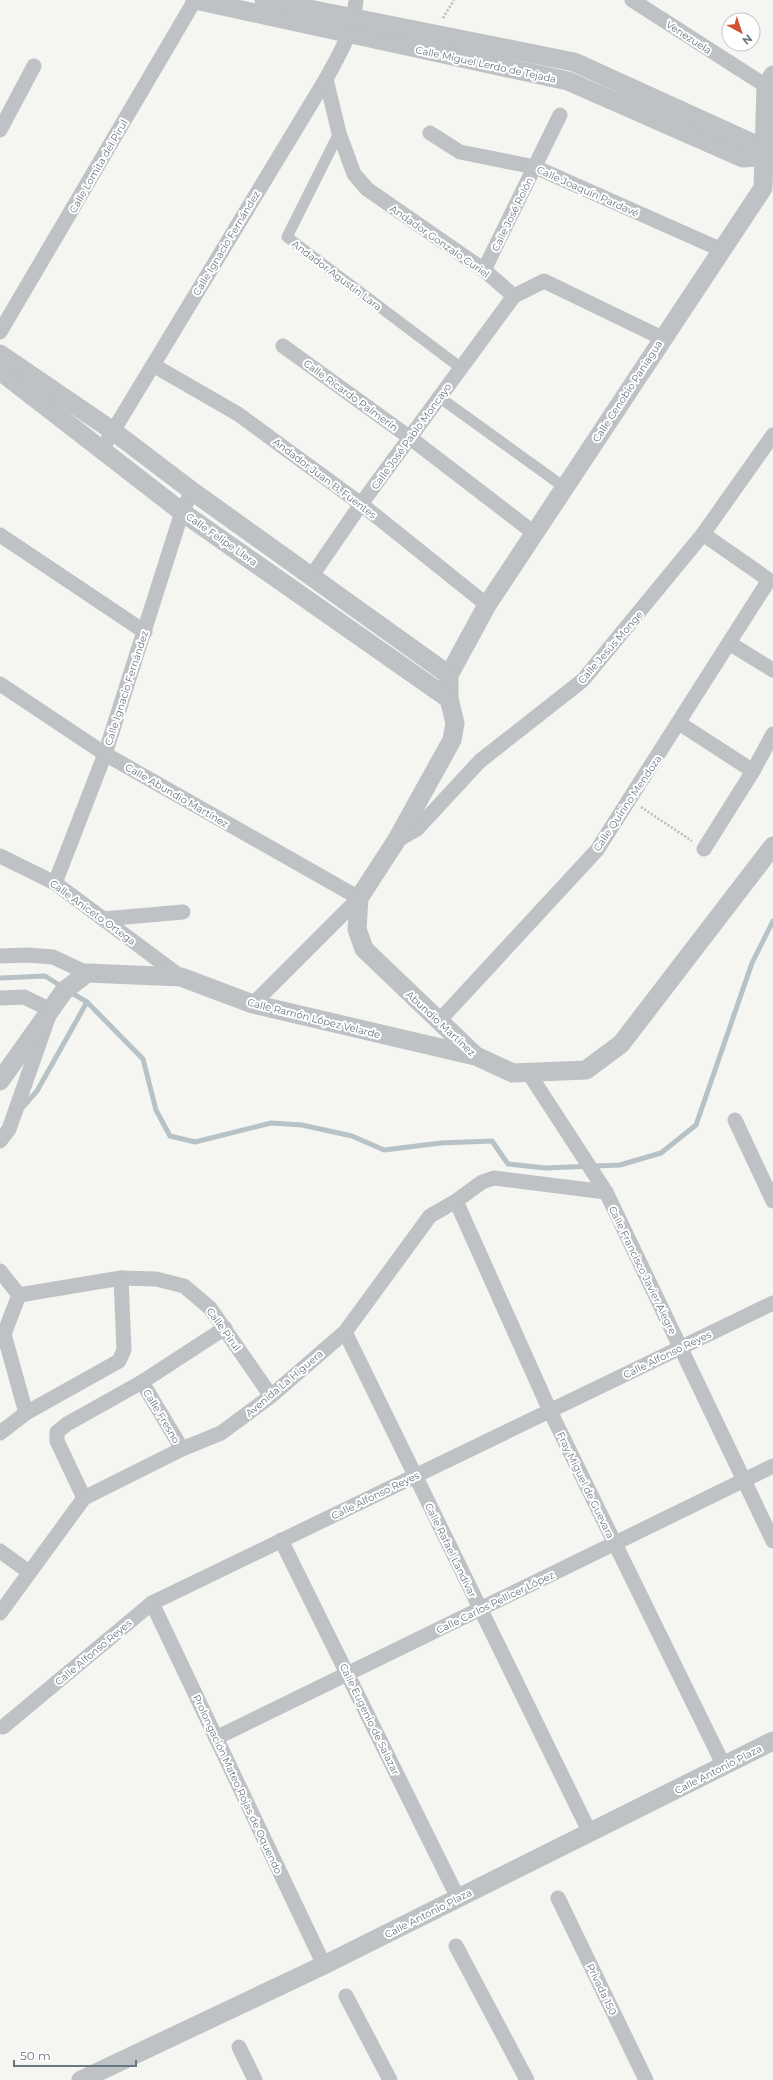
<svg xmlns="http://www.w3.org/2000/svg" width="773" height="2080" viewBox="0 0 773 2080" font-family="Montserrat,sans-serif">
<rect width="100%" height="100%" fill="#f5f5f1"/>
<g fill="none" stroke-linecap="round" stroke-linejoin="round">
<g stroke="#b7c2c6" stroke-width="5">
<path d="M0 978 45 976 64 988"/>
<path d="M70 992 87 1002 143 1059 156 1110 170 1136 195 1142 271 1123 302 1125 352 1136 384 1150 441 1143 492 1141 508 1164 545 1168 620 1165 661 1153 696 1125 752 963 773 921"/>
<path d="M21 1109 37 1091 87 1002"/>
</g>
<g stroke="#b8bbbd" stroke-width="2.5" stroke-dasharray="2 2" stroke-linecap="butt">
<path d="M443 18 454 0"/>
<path d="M641 807 692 841"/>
</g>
<g stroke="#bec2c5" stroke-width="11">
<path d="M339 133 287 237 461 368"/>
<path d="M439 397 564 487"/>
</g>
<g stroke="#bec2c5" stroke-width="15">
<path d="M632 0 766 86"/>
<path d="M326 79 339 133 354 174 367 189 484 270 514 296"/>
<path d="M0 130 34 66"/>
<path d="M430 133 460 152 535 167 722 250"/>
<path d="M484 270 560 115"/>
<path d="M0 332 195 0"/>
<path d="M283 346 409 437 534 533"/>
<path d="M153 365 238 414 361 504 487 605"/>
<path d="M101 451 326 79C341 51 353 33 356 0"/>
<path d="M0 535 145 632"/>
<path d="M311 577 361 504 514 296 544 281 662 338"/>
<path d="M729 643 773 670"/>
<path d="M0 684 105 754 359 898 253 1004"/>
<path d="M679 723 753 771"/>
<path d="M396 841 417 829 480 761 583 680 703 534 773 435"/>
<path d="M704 849 753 771 773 734"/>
<path d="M0 856 55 883 181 977"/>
<path d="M55 883 105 754 182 512 192 491"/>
<path d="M103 919 183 912"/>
<path d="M0 956 27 955 53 957 87 973"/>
<path d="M0 998 24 997 51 1010 9 1129 0 1141"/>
<path d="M438 1022 597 850 769 580 703 534"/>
<path d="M528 1072 606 1192 773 1541"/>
<path d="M735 1120 773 1201"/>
<path d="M456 1201 550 1411 724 1766"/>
<path d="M0 1271 19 1295 4 1334 26 1413"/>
<path d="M19 1295 121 1278 156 1279 184 1286 210 1308 271 1396"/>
<path d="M345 1332 590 1833"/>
<path d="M142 1382 182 1449"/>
<path d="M0 1433 26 1413 119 1361 124 1350 121 1278"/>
<path d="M84 1498 57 1441V1432L67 1424 142 1382 225 1328"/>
<path d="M281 1540 458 1898"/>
<path d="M0 1551 29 1572"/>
<path d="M152 1603 324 1965"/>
<path d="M0 1613 84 1498 182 1449 221 1433 271 1396 345 1332 430 1216 456 1201 482 1182 494 1178 606 1192"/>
<path d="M3 1727 152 1603 773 1303"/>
<path d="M216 1738 773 1466"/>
<path d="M558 1898 646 2080"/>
<path d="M456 1946 527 2080"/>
<path d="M346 1996 390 2080"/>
<path d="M239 2047 255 2080"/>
</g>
<g stroke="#bec2c5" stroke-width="19">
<path d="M195 0 568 81 743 158 765 156"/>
<path d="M264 0 574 62 752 143 765 156"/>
<path d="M773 75 766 86 763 188 487 605 449 675V699L455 723 452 740 396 841 359 898 357 929 364 949 476 1056 513 1073 586 1070 621 1044 773 846"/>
<path d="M0 354 113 431 192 491 449 675"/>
<path d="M0 371 182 512 449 699"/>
<path d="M0 1081 64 991 87 973 181 977 253 1004 475 1056"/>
<path d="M81 2080 324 1965 773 1741"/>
</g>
</g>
<g text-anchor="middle" stroke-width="4" stroke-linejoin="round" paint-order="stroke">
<g font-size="10" fill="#677680" stroke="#fff">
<text transform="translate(689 37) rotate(33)" y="4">Venezuela</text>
<text transform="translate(486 64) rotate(12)" y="4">Calle Miguel Lerdo de Tejada</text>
<text transform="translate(98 166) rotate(-60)" y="4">Calle Lomita del Pirul</text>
<text transform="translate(588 191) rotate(24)" y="4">Calle Joaquín Pardavé</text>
<text transform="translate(512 214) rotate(-64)" y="4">Calle José Rolón</text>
<text transform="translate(440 241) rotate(35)" y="4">Andador Gonzalo Curiel</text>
<text transform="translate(226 243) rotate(-59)" y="4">Calle Ignacio Fernández</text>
<text transform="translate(337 275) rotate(37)" y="4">Andador Agustín Lara</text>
<text transform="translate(627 391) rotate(-57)" y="4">Calle Cenobio Paniagua</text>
<text transform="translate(351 395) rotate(36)" y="4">Calle Ricardo Palmerín</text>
<text transform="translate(411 436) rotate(-54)" y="4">Calle José Pablo Moncayo</text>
<text transform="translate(325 478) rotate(37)" y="4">Andador Juan B. Fuentes</text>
<text transform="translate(222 539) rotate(35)" y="4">Calle Felipe Llera</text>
<text transform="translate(610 647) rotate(-49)" y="4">Calle Jesús Monge</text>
<text transform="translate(126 688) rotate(-72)" y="4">Calle Ignacio Fernández</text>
<text transform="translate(177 795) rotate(30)" y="4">Calle Abundio Martínez</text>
<text transform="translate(627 803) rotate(-56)" y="4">Calle Quirino Mendoza</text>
<text transform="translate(93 912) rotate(36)" y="4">Calle Aniceto Ortega</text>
<text transform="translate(314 1018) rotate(14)" y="4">Calle Ramón López Velarde</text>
<text transform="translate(441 1023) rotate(43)" y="4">Abundio Martínez</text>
<text transform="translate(643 1270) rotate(64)" y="4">Calle Francisco Javier Alegre</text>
<text transform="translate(224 1329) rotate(54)" y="4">Calle Pirul</text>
<text transform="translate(667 1354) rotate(-26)" y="4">Calle Alfonso Reyes</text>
<text transform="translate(284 1383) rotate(-40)" y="4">Avenida La Higuera</text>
<text transform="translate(162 1416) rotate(59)" y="4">Calle Fresno</text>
<text transform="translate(586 1485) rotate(64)" y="4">Fray Miguel de Guevara</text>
<text transform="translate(375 1495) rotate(-26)" y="4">Calle Alfonso Reyes</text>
<text transform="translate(451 1550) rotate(64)" y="4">Calle Rafael Landívar</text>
<text transform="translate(495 1602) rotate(-26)" y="4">Calle Carlos Pellicer López</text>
<text transform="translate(93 1652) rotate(-40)" y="4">Calle Alfonso Reyes</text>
<text transform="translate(370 1719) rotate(64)" y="4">Calle Eugenio de Salazar</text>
<text transform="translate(718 1769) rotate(-27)" y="4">Calle Antonio Plaza</text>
<text transform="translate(238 1784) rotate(65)" y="4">Prolongación Mateo Rojas de Oquendo</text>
<text transform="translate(428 1913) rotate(-27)" y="4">Calle Antonio Plaza</text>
<text transform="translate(602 1989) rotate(64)" y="4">Privada 150</text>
</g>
</g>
<g transform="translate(741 32) rotate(140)"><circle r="19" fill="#ffffff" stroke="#c2c8cc"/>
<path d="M0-3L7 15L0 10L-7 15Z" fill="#d25235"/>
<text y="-6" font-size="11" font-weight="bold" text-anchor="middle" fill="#677680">N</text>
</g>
<path d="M14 2060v6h122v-6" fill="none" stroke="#677680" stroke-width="2"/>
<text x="20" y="2060" font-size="12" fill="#677680" stroke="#ffffff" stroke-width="3" paint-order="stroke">50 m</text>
</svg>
